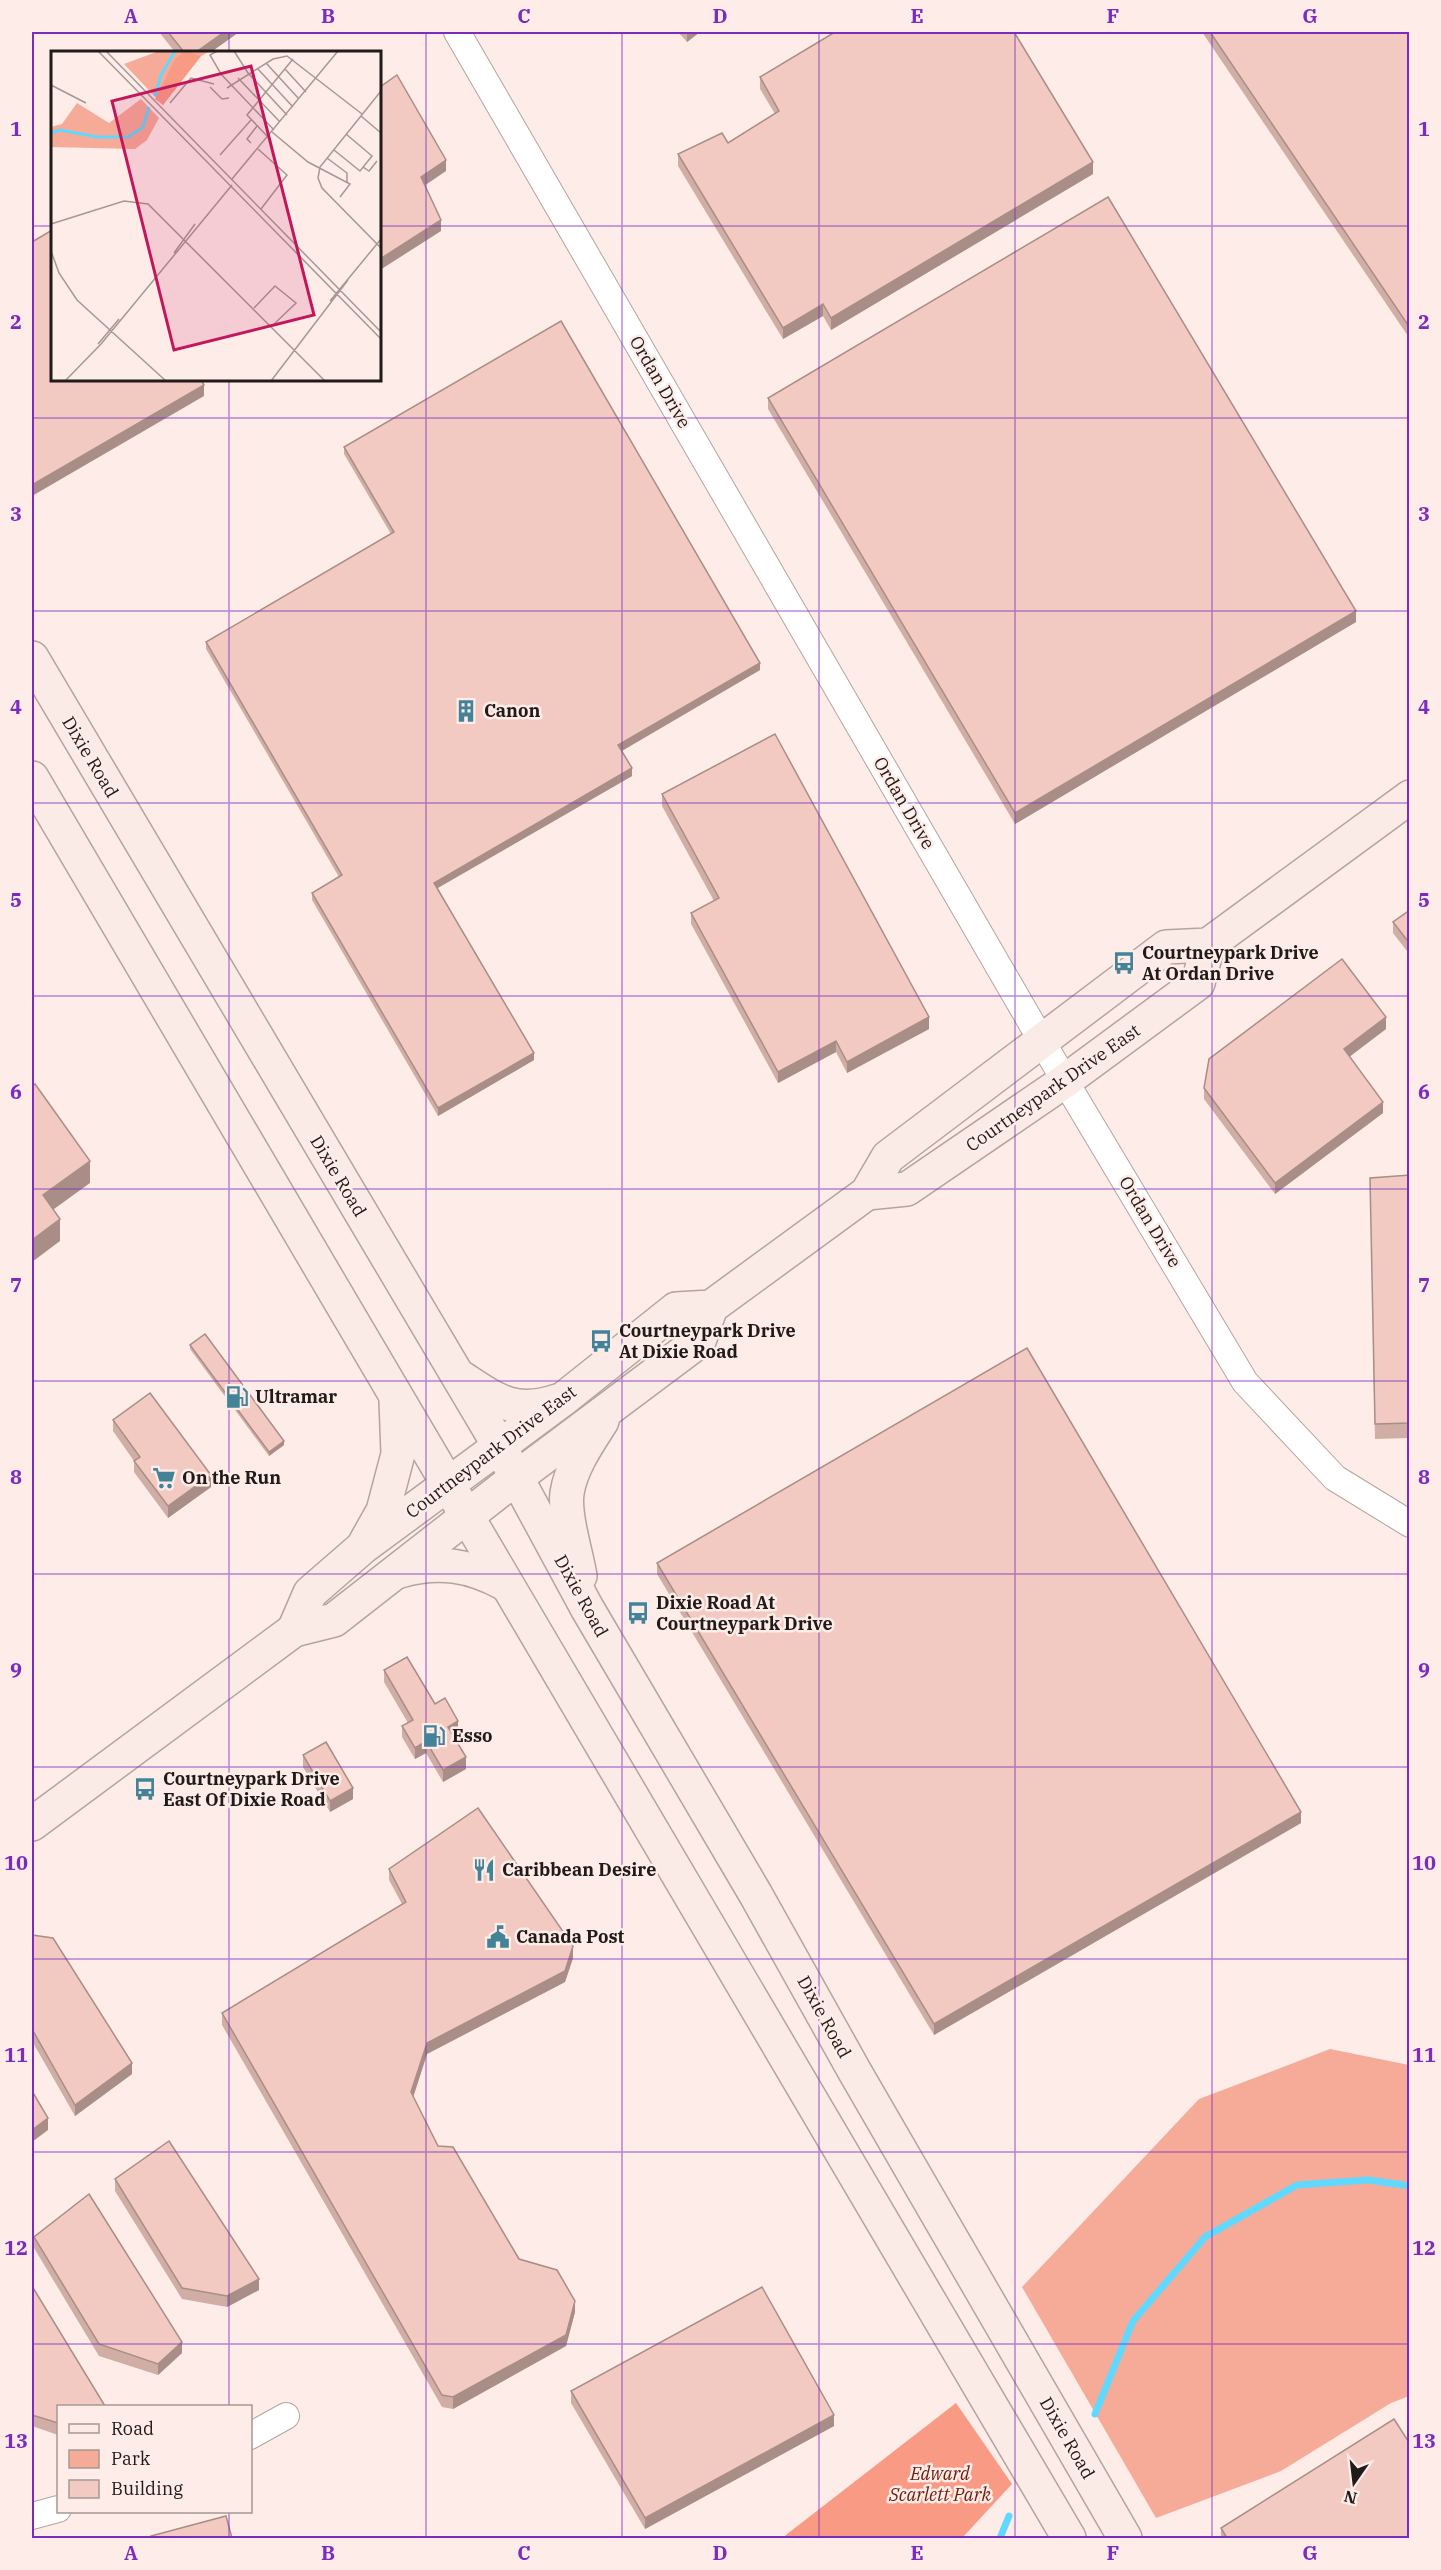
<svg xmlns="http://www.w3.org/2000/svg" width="1441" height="2570" viewBox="0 0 1441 2570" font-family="'IBM Plex Serif',serif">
<rect width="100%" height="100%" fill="#feece8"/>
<path fill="#f6ab99" d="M1330 2049 1409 2065V2396L1391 2403 1281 2471 1156 2518 1022 2287 1199 2099Z"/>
<path fill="#f99a84" d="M956 2403 1012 2484 962 2538H782Z"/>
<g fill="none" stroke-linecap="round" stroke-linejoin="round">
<g stroke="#61d9fe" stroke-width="7">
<path d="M1095 2414 1133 2321 1205 2237 1297 2185 1368 2180 1410 2186"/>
<path d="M1000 2538 1009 2516"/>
</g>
<g stroke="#b4a4a0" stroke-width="28">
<g id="street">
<path d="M457 32 1065 1081 1245 1382 1335 1478 1410 1524"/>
<path d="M250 2436 286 2416"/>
<path d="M32 2516 58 2509"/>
</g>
</g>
<g stroke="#b4a4a0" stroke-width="36">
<g id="secondary">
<path d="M32 658 500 1447 587 1608 756 1895 855 2072 1125 2538"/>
<path d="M32 778 1069 2538"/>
<path d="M867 1193 907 1189 1065 1081 1198 983 1208 945"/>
<path d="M462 1378C497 1401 515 1415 557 1401"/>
<path d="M365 1543 383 1511 398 1454 396 1401"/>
<path d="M400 1571C439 1560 470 1565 505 1584"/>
<path d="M580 1576C576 1552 564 1516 567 1493 571 1467 588 1443 602 1421"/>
<path d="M294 1630 310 1593 363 1547 562 1400 676 1309 711 1307 867 1193 888 1157 1166 947 1208 945 1410 797"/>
<path d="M32 1824 294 1630 334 1620 516 1478 699 1341 711 1307"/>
</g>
</g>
<use href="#street" stroke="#fff" stroke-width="26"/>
<use href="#secondary" stroke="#faebe7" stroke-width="33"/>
</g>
<g fill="#d0aea6">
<path d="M159 32H239L211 52H175Z"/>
<path d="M678 32H700L687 42Z"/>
<path d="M1202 32H1410V339Z"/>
<path d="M760 77 1093 174 831 330 823 316 783 339 678 166V154L728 143 775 114 760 89Z"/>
<path d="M768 398 1356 622 1015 824 768 409Z"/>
<path d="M344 447 760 670 622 751 632 776 438 888 534 1060 438 1116 312 900V893L339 877 206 649V642L391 534 344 454Z"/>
<path d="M662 794 929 1029 847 1073 836 1052 778 1083 691 924V913L714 901 662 806Z"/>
<path d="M1410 910V955L1393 933V922Z"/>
<path d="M1386 1029 1349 1056 1383 1113 1275 1194 1204 1099V1088Z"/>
<path d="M1410 1175V1438L1375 1439 1370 1178Z"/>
<path d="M190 1345 284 1445 269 1456 190 1349Z"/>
<path d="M113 1420 211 1487 168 1518 134 1472V1461L113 1431Z"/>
<path d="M657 1563 1301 1823 934 2035 657 1574Z"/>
<path d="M384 1670 435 1704 458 1733 453 1736 466 1769 443 1782 426 1753 415 1759 402 1737V1726L408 1723 384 1682Z"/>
<path d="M303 1755 353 1799 330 1812 303 1767Z"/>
<path d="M389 1869 573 1958 565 1982 427 2054 413 2097 438 2146 519 2259 575 2312 566 2346 453 2409 442 2407 222 2025V2013L402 1904 389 1880Z"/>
<path d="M32 1935 132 2074 75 2116 32 2041Z"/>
<path d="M115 2179 259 2290 227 2307 182 2299 115 2191Z"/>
<path d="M34 2237 182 2353 158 2375 99 2356 34 2248Z"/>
<path d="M32 2286 58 2406V2435L32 2426Z"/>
<path d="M571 2391 834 2426 645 2529 571 2403Z"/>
<path d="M1221 2528 1410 2538H1221Z"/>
</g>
<g fill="#a98d87">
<path d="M224 32H239L211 52H196Z"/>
<path d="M687 32H700L687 42Z"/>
<path d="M446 160V171L421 188V177Z"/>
<path d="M1093 162V174L831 330V318Z"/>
<path d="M441 220V231L380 270V259Z"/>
<path d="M823 304V316L783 339V328Z"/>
<path d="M204 385V396L32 496V485Z"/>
<path d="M1356 611V622L1015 824V813Z"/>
<path d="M760 663V670L618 753V745Z"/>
<path d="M632 768V776L434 890V883Z"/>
<path d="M929 1017V1029L847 1073V1062Z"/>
<path d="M1386 1017V1029L1344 1061V1049Z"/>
<path d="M836 1041V1052L778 1083V1072Z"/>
<path d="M534 1053V1060L438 1116V1108Z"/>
<path d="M1383 1102V1113L1275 1194V1183Z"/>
<path d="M90 1161V1183L43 1217V1195Z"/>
<path d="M60 1219V1241L32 1262V1240Z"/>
<path d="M284 1441V1445L269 1456V1452Z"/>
<path d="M211 1475V1487L168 1518V1506Z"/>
<path d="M458 1721V1733L448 1739V1727Z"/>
<path d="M426 1741V1753L415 1759V1748Z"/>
<path d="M466 1757V1769L443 1782V1770Z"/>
<path d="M353 1788V1799L330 1812V1801Z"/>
<path d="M1301 1812V1823L934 2035V2024Z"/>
<path d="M573 1946V1958L565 1982 427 2054 411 2104V2092L427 2043Z"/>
<path d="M132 2063V2074L75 2116V2105Z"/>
<path d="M48 2118V2130L32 2142V2130Z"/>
<path d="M259 2279V2290L227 2307V2296Z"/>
<path d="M575 2301V2312L566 2346 453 2409V2397Z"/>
<path d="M182 2342V2353L158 2375V2364Z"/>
<path d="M834 2415V2426L645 2529V2518Z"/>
</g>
<g fill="#f2cac1" stroke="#a98d87" stroke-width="1.5">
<path d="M168 32H224L196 52H184Z"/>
<path d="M835 32H1014L1093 162 831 318 823 304 783 328 678 154 722 133 728 143 779 111 760 77Z"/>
<path d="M1210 32H1410V328Z"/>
<path d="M397 75 446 160 421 177 441 220 380 259V87Z"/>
<path d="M1108 197 1356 611 1015 813 768 398Z"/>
<path d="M52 230V380H201L204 385 32 485V242Z"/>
<path d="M561 321 760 663 618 745 632 768 434 883 534 1053 438 1108 312 893 342 875 206 642 394 532 344 447Z"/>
<path d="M775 734 929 1017 847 1062 836 1041 778 1072 691 913 719 898 662 794Z"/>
<path d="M1410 910V944L1393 922Z"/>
<path d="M1342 959 1386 1017 1344 1049 1383 1102 1275 1183 1204 1088 1209 1059Z"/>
<path d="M35 1084 90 1161 43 1195 60 1219 32 1240V1087Z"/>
<path d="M1410 1175V1423L1375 1424 1370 1178Z"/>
<path d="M205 1334 284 1441 269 1452 190 1345Z"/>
<path d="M1027 1348 1301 1812 934 2024 657 1563Z"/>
<path d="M150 1393 211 1475 168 1506 134 1461 140 1457 113 1420Z"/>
<path d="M407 1657 435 1704 445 1698 458 1721 448 1727 466 1757 443 1770 426 1741 415 1748 402 1726 413 1720 384 1670Z"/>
<path d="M326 1742 353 1788 330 1801 303 1755Z"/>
<path d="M478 1808 573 1946 565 1971 427 2043 411 2092 438 2146 453 2147 519 2259 557 2270 575 2301 566 2335 453 2397 442 2395 222 2013 406 1902 389 1869Z"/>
<path d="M32 1935 53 1938 132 2063 75 2105 32 2029Z"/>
<path d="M32 2091 48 2118 32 2130Z"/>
<path d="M169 2141 259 2279 227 2296 182 2288 115 2179Z"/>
<path d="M89 2194 182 2342 158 2364 99 2344 34 2237Z"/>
<path d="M32 2286 105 2406H58V2423L32 2415Z"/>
<path d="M762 2287 834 2415 645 2518 571 2391Z"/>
<path d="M1394 2419 1410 2444V2538H1227L1221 2528Z"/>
<path d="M226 2516 232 2538H152L151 2536Z"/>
</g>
<path fill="none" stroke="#7b2cbf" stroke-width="1.5" stroke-opacity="0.55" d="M229 32V52M426 32V2538M622 32V2538M819 32V2538M1015 32V2538M1212 32V2538M32 226H52M380 226H1410M229 380V2406M32 418H1410M32 611H1410M32 803H1410M32 996H1410M32 1189H1410M32 1381H1410M32 1574H1410M32 1767H1410M32 1959H1410M32 2152H1410M32 2344H1410M229 2512V2538"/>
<defs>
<g id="building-bare" transform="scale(1.8)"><path d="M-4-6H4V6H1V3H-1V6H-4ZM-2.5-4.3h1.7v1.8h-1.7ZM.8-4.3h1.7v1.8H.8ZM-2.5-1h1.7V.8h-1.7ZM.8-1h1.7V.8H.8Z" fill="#448397" stroke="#feece8" stroke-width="2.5" paint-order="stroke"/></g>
<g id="bus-bare" transform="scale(1.8)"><path d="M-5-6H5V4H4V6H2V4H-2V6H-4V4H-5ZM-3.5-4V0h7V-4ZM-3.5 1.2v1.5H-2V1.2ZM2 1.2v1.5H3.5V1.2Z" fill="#448397" stroke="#feece8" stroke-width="2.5" paint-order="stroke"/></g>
<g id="fuel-bare" transform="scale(1.8)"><path d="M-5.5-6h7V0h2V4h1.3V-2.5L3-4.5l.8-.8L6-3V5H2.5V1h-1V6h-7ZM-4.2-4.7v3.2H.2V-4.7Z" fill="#448397" stroke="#feece8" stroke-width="2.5" paint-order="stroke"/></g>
<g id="supermarket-bare" transform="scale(1.8)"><path d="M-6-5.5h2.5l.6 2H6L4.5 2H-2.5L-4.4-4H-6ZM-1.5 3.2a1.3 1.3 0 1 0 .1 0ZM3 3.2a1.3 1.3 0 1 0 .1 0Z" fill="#448397" stroke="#feece8" stroke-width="2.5" paint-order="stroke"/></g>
<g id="restaurant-bare" transform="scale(1.8)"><path d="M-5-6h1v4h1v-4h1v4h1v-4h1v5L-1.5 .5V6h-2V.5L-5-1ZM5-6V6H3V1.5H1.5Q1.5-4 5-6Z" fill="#448397" stroke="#feece8" stroke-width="2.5" paint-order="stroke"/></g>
<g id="civic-bare" transform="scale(1.8)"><path d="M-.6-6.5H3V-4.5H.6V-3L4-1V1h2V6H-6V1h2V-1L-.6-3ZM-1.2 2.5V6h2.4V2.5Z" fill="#448397" stroke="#feece8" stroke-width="2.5" paint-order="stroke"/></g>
</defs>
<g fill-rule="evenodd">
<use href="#building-bare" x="466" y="711"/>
<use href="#bus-bare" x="1124" y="963"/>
<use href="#bus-bare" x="601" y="1341"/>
<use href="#fuel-bare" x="237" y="1397"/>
<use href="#supermarket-bare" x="164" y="1478"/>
<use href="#bus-bare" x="638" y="1613"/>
<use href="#fuel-bare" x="434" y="1736"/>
<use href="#bus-bare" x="145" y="1789"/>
<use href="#restaurant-bare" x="484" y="1870"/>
<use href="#civic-bare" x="498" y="1937"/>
</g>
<g text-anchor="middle" stroke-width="5" stroke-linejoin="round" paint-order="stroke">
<g font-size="18" fill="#201a19" stroke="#feece8">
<text transform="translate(660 382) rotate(60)" y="6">Ordan Drive</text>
<text transform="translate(90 757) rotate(59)" y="6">Dixie Road</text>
<text transform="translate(904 803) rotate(60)" y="6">Ordan Drive</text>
<text transform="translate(1053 1088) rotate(-35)" y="6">Courtneypark Drive East</text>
<text transform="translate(338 1176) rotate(59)" y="6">Dixie Road</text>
<text transform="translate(1150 1222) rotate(59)" y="6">Ordan Drive</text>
<text transform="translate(491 1452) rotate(-37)" y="6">Courtneypark Drive East</text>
<text transform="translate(581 1596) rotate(61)" y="6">Dixie Road</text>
<text transform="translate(824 2017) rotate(61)" y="6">Dixie Road</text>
<text transform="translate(1067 2438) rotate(60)" y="6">Dixie Road</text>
</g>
<g font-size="18" font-weight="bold" fill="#201a19" stroke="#feece8" text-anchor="start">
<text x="484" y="717">Canon</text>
<text x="1142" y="959">Courtneypark Drive<tspan x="1142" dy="21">At Ordan Drive</tspan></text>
<text x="619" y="1337">Courtneypark Drive<tspan x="619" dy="21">At Dixie Road</tspan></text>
<text x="255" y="1403">Ultramar</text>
<text x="182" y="1484">On the Run</text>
<text x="656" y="1609">Dixie Road At<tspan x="656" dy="21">Courtneypark Drive</tspan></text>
<text x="452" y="1742">Esso</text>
<text x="163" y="1785">Courtneypark Drive<tspan x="163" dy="21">East Of Dixie Road</tspan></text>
<text x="502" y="1876">Caribbean Desire</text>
<text x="516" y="1943">Canada Post</text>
</g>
<g font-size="18" font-style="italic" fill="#6e1b09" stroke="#feece8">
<text x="940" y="2480">Edward<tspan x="940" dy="21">Scarlett Park</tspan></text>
</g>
</g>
<g transform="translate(51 51)">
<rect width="330" height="330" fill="#feece8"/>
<path d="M108 0H159L150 5 112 54 73 13ZM90 48 108 67 96 89 84 98 0 96V76L11 73 26 52 58 72Z" fill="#f6ab99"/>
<path d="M134 0 150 5 112 54 104 48 124 8Z" fill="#f99a84"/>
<path fill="none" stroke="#61d9fe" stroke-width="3" d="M104 45 110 24 124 0M0 82 9 79 46 86H77L92 76 98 56"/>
<path fill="none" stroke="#a59895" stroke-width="1.5" d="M47 0 330 288M55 0 330 281M166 0 159 4 170 23 223 79M183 0 197 22 236 64M215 12 248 48M206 17 242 56M234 18 255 41M187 27 229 71M0 34 35 52M159 36 171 48 178 47M176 37 222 8 236 5 311 63M330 40 269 116 267 127 271 137 330 197M119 52 140 27 163 33M310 65 330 82M221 81 257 111 299 133 289 146M217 86 196 64 242 8M200 92 196 88 206 75M207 98 236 124 210 158M283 99 309 120 321 105 295 83M169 104 200 69M276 107 296 122V131M312 116 318 120 326 110M181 128 287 0M0 173 73 150 97 153 274 330M0 200 8 222 26 249 115 330M123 202 144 173M279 250 330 188M203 257 224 235 245 252 221 275M47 293 68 268M14 330 50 293 181 134M220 330 297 229"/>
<path fill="#c2185b" fill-opacity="0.15" stroke="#c2185b" stroke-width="3" d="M200 15 263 264 123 299 61 50Z"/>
<rect width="330" height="330" fill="none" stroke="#201a19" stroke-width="3"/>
</g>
<rect width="1441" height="2570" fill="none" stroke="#feece8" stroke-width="66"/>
<rect x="57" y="2405" width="195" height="108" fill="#feece8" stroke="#a59895" stroke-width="1.5"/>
<rect x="69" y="2424" width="30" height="9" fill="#faebe7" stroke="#a59895" stroke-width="1.5"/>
<text x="111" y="2435" font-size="18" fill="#201a19">Road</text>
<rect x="69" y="2450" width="30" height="18" fill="#f6ab99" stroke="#a59895" stroke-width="1.5"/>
<text x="111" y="2465" font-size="18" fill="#201a19">Park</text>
<rect x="69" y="2480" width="30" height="18" fill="#f2cac1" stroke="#a59895" stroke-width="1.5"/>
<text x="111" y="2495" font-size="18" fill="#201a19">Building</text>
<g transform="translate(1354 2483) rotate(194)" stroke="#feece8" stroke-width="4.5" paint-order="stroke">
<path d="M0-4.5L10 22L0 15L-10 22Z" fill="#201a19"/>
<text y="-9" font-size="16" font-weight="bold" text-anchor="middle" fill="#201a19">N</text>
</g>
<rect x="33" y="33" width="1375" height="2504" fill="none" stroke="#7b2cbf" stroke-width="2"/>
<g font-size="20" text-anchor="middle" font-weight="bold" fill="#7b2cbf">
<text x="131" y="23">A</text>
<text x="328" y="23">B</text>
<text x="524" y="23">C</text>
<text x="720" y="23">D</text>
<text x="917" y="23">E</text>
<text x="1113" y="23">F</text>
<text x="1310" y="23">G</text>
<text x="16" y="136">1</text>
<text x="1424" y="136">1</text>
<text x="16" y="329">2</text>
<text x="1424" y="329">2</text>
<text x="16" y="521">3</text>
<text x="1424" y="521">3</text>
<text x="16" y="714">4</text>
<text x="1424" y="714">4</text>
<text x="16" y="907">5</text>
<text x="1424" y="907">5</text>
<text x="16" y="1099">6</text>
<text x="1424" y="1099">6</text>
<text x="16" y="1292">7</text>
<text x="1424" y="1292">7</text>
<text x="16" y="1484">8</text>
<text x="1424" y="1484">8</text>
<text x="16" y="1677">9</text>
<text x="1424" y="1677">9</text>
<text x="16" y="1870">10</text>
<text x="1424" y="1870">10</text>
<text x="16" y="2062">11</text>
<text x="1424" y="2062">11</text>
<text x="16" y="2255">12</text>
<text x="1424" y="2255">12</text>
<text x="16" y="2448">13</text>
<text x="1424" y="2448">13</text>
<text x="131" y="2560">A</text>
<text x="328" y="2560">B</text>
<text x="524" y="2560">C</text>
<text x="720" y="2560">D</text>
<text x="917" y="2560">E</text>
<text x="1113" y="2560">F</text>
<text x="1310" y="2560">G</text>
</g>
</svg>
